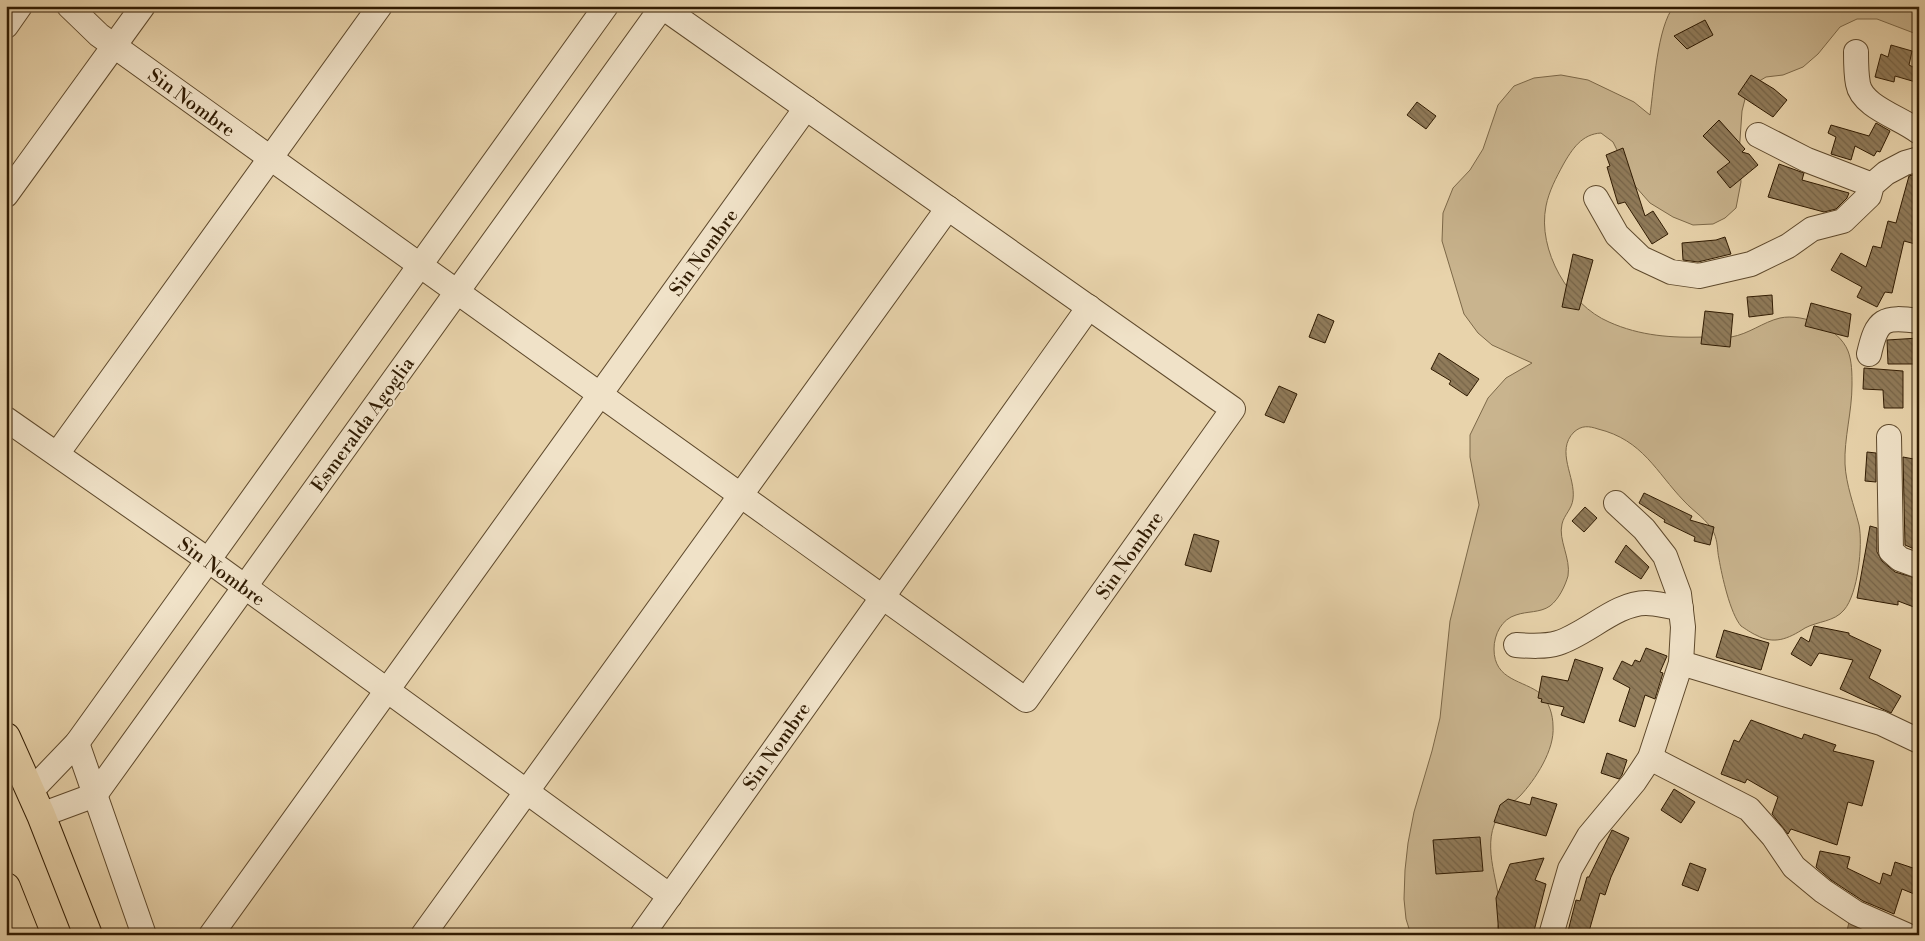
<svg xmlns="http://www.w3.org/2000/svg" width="1925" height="941" viewBox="0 0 1925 941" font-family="'Libre Bodoni',serif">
<defs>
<pattern id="building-back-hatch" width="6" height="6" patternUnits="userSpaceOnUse" patternTransform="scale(1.25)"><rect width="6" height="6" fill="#907b5a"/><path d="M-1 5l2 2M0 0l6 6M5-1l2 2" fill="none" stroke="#766448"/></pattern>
</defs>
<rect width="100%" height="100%" fill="#e8d3ab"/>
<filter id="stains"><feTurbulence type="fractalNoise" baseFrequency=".004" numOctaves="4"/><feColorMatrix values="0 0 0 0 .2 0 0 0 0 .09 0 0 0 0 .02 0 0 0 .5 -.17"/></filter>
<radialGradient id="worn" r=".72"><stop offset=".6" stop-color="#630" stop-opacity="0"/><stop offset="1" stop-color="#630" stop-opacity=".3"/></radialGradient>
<path fill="#c9b48e" stroke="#7c6848" d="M1674 6H1728L1749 9 1752 6H1919V35L1877 19H1857L1840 27 1818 54 1803 67 1783 75 1766 77 1756 83 1746 95 1742 111 1739 154 1741 182 1736 208 1725 218 1713 224 1693 225 1673 217 1650 203 1635 186 1613 142 1601 133C1582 134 1572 149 1563 165 1556 178 1549 191 1546 206 1537 250 1569 305 1609 322 1640 336 1672 338 1704 337 1713 337 1723 338 1731 337 1749 334 1763 322 1780 318 1803 313 1839 328 1848 351 1852 361 1852 374 1852 385 1852 412 1844 438 1845 464 1846 485 1854 505 1859 525 1863 545 1858 594 1844 610 1834 622 1818 621 1805 628 1788 639 1774 645 1756 635 1753 634 1744 628 1741 626 1730 613 1722 576 1719 559 1717 550 1718 542 1714 533 1707 519 1694 512 1684 501 1656 472 1643 440 1598 429 1589 426 1582 425 1574 432 1555 451 1576 477 1573 499 1572 509 1564 515 1562 524 1558 540 1571 558 1568 576 1565 586 1559 599 1550 606 1540 613 1527 611 1516 615 1502 619 1494 634 1494 649 1494 681 1524 680 1541 694 1549 702 1553 715 1553 726 1555 750 1535 780 1520 796 1514 802 1505 807 1500 814 1480 842 1498 878 1500 909 1500 918 1498 926 1496 935H1411L1406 919 1404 899 1405 870 1408 843 1414 812 1432 751 1440 718 1450 621 1479 505 1470 457V435L1488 398 1506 378 1532 363 1492 345 1478 333 1464 314 1442 241 1443 213 1453 188 1470 170 1483 149 1498 105 1514 86 1534 78 1561 75 1588 80 1634 102 1650 115C1654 87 1657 27 1674 6Z"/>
<path fill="#a99472" stroke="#796445" d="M1849 922 1882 935H1846Z"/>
<g fill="url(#building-back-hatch)" stroke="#301b02">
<path d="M1705 20 1713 35 1687 49 1674 36Z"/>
<path d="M1891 45 1912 51 1909 65 1919 70V83L1895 76 1894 82 1875 77 1881 54 1888 57Z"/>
<path d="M1751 75 1774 89 1787 100 1773 117 1738 94Z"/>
<path d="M1417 102 1436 116 1426 129 1407 115Z"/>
<path d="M1719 120 1745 149 1742 152 1749 154 1758 165 1730 188 1717 172 1730 162 1703 136Z"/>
<path d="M1876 123 1890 131 1880 152 1877 151 1874 156 1855 146 1851 160 1831 154 1836 137 1828 133 1831 125 1869 136Z"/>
<path d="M1623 148 1645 216 1653 211 1668 234 1652 244 1625 202 1618 204 1607 167 1610 166 1606 155Z"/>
<path d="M1779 164 1804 173 1802 180 1849 193 1847 198 1836 209 1824 212 1768 197Z"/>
<path d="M1919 173V245L1904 241 1892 293 1885 292 1877 307 1857 297 1862 287 1831 270 1841 253 1866 267 1873 246 1881 248 1888 221 1896 223 1909 176Z"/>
<path d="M1725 237 1731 254 1698 262 1683 260 1682 243 1716 240Z"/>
<path d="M1573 254 1593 260 1579 310 1562 307Z"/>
<path d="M1772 295 1773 314 1749 317 1747 297Z"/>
<path d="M1811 303 1851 314 1848 337 1805 326Z"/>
<path d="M1705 311 1733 314 1730 347 1701 344Z"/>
<path d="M1318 314 1334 321 1325 343 1309 337Z"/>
<path d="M1919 338V364H1888L1887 340Z"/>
<path d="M1439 353 1479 379 1467 396 1449 384 1451 381 1431 369Z"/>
<path d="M1864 368 1903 371V408H1884L1883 390 1863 389Z"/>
<path d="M1279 386 1297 394 1284 423 1265 415Z"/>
<path d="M1867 452 1876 453V482L1865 481Z"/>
<path d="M1903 457 1919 460V551L1905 545Z"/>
<path d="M1644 493 1692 516 1690 520 1714 527 1710 545 1694 541 1695 537 1664 522 1665 520 1639 503Z"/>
<path d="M1585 507 1597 518 1584 532 1572 521Z"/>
<path d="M1870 526 1877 528V552L1882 561 1895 572 1919 579V609L1898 601V605L1857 598Z"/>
<path d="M1194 534 1219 541 1211 572 1185 565Z"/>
<path d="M1626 545 1649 567 1641 579 1615 562Z"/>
<path d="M1814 626 1849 633V635L1881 650 1869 678 1901 696 1891 713 1840 689 1853 660 1819 653 1811 666 1791 654 1801 637 1809 642Z"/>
<path d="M1724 630 1769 643 1761 670 1716 657Z"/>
<path d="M1646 648 1667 656 1660 672 1663 673 1655 699 1645 695 1635 727 1619 721 1630 688 1613 679 1622 661 1632 666 1635 660 1640 662Z"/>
<path d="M1575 659 1603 668 1584 723 1561 715 1564 707 1541 702 1542 699 1538 698 1542 676 1568 681Z"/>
<path d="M1751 720 1802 739 1804 734 1836 745 1833 751 1874 761 1862 806 1848 802 1837 845 1791 829 1788 834 1772 814 1778 797 1747 779 1745 783 1721 774 1734 740 1739 742Z"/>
<path d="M1607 753 1627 760 1622 775 1619 779 1601 773Z"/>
<path d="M1674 789 1695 802 1681 823 1661 810Z"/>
<path d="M1532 797 1557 804 1546 836 1494 822 1500 805 1508 799 1530 805Z"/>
<path d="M1612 830 1629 838 1611 877 1605 895 1600 893 1588 935H1567L1576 900 1580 901 1587 877H1589Z"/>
<path d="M1480 837 1483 871 1436 874 1433 840Z"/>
<path d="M1820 851 1850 857 1847 868 1880 884 1883 873 1891 876 1895 862 1919 870V896L1902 889 1894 914 1863 901 1831 880 1816 867Z"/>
<path d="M1544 858 1535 880 1546 884 1533 935H1499L1496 898 1510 864Z"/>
<path d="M1690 863 1706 869 1698 891 1682 885Z"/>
</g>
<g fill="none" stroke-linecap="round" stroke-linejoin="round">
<g stroke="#5e492c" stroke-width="26">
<g id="minor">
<path d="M69 6 99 35 1026 700 1233 409 661 6"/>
<path d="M6 26 20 6"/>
<path d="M1856 52C1856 63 1856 74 1858 84 1862 107 1902 118 1919 132"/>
<path d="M1758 135 1807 160 1872 185"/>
<path d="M6 195 143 6"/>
<path d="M1596 198 1617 235 1641 258 1671 272 1699 276 1751 264 1788 246 1812 229 1843 221 1869 196 1872 185 1886 173 1905 163 1919 159"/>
<path d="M1869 354C1877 319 1883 316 1919 321"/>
<path d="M6 419 208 560 670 896"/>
<path d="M1889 437 1891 551 1900 559 1919 566"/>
<path d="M57 454 380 6"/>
<path d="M1516 645C1530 646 1545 647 1558 643 1587 634 1616 603 1646 603 1657 603 1669 607 1681 608"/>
<path d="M1681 663 1881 723 1919 741"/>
<path d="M77 743 144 935"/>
<path d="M1650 758 1749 809 1773 836 1794 867 1823 891 1856 913 1906 935"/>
<path d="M31 791 77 743 606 6"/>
<path d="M41 815 95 795 662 7"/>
<path d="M211 935 806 108"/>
<path d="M423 935 948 208"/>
<path d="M642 935 1089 307"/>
<path d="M1551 935 1570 869 1589 836 1634 782 1650 758 1681 663 1683 627 1679 594 1665 556 1644 529 1616 503"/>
</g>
</g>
<g stroke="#301b02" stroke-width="30">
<g id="major">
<path d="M6 737 41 815 88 935"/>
<path d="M6 887 25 935"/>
</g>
</g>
<use href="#minor" stroke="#f0e2c8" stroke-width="24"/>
<use href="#major" stroke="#e8d3ab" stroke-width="28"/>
</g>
<g text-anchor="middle" stroke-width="4" stroke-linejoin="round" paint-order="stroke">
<g font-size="19" fill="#301b02" stroke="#f0e2c8">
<text transform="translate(192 102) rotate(36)" y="7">Sin Nombre</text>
<text transform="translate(703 252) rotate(-54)" y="7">Sin Nombre</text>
<text transform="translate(362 424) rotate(-54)" y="7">Esmeralda Agoglia</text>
<text transform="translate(1129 555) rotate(-55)" y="7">Sin Nombre</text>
<text transform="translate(222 571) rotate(36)" y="7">Sin Nombre</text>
<text transform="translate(776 746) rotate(-55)" y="7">Sin Nombre</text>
</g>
</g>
<rect width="1925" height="941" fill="none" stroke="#e8d3ab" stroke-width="25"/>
<rect x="8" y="8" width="1910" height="926" fill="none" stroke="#301b02" stroke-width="2.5"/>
<rect x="12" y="12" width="1900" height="916" fill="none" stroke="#301b02"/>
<rect width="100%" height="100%" filter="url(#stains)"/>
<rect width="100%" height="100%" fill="url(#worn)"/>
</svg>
